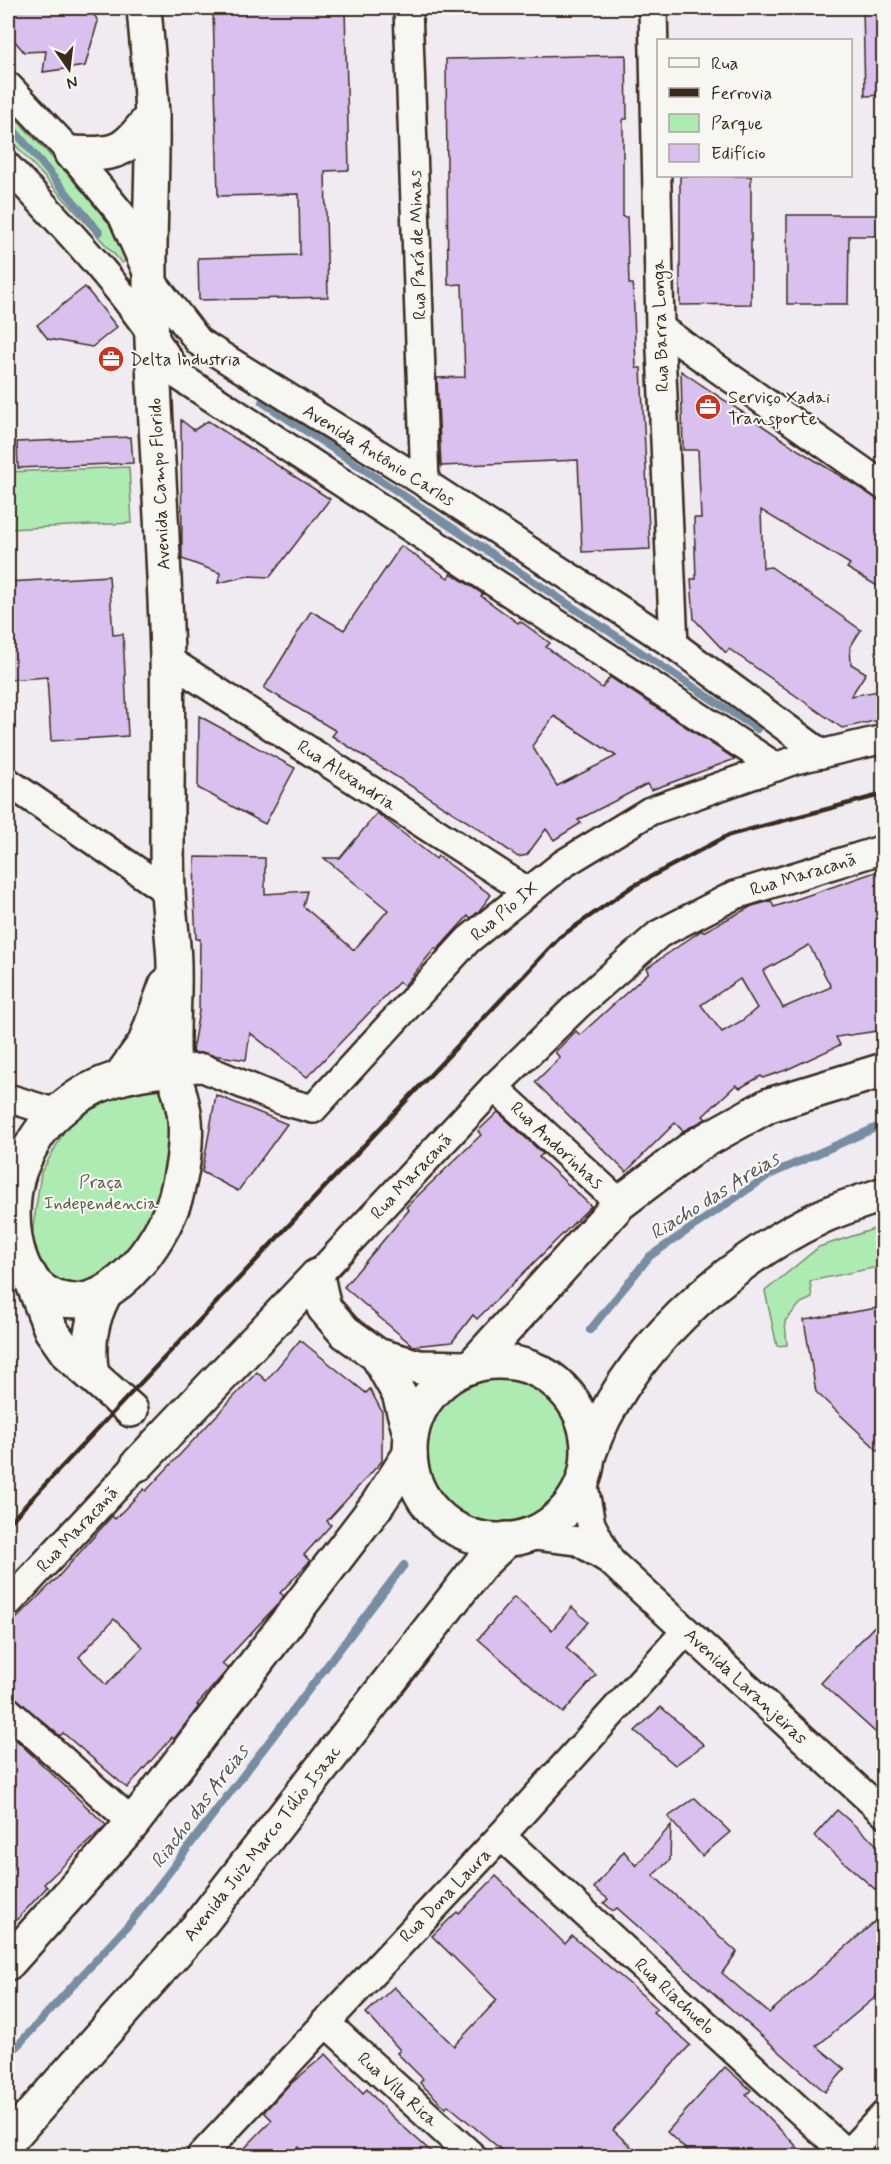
<svg xmlns="http://www.w3.org/2000/svg" width="891" height="2164" viewBox="0 0 891 2164" font-family="Mynerve,sans-serif">
<rect width="100%" height="100%" fill="#f0ebf1"/>
<filter id="ink" filterUnits="userSpaceOnUse"><feTurbulence type="fractalNoise" baseFrequency=".0167" numOctaves="2"/><feDisplacementMap in="SourceGraphic" scale="12" xChannelSelector="R" yChannelSelector="G"/><feConvolveMatrix kernelMatrix="1 2 1 2 8 2 1 2 1" color-interpolation-filters="sRGB"/></filter>
<g filter="url(#ink)">
<g fill="#aeebb2" stroke="#748a68" stroke-width="1.5">
<path d="M8 110 137 249 122 263 8 137Z"/>
<path d="M129 467 132 523 9 529 8 472Z"/>
<path d="M160 1081 180 1151 147 1242 102 1284 62 1294 45 1277 32 1235 41 1173 69 1123 127 1087Z"/>
<path d="M883 1226V1266L810 1281 812 1298 801 1303 785 1321 787 1345 777 1346 765 1291 819 1247Z"/>
<circle cx="498" cy="1453" r="74"/>
</g>
<g fill="none" stroke-linecap="round" stroke-linejoin="round">
<g stroke="#768da2" stroke-width="8">
<path d="M8 123 99 232"/>
<path d="M262 402 757 729"/>
<path d="M590 1330 650 1256 769 1175 884 1124"/>
<path d="M8 2056 131 1922 404 1565"/>
</g>
</g>
<g fill="#d9c0ef" stroke="#3b2a1e" stroke-width="1.5" fill-rule="evenodd">
<path d="M8 8H90L98 21 85 66 43 72 46 51 24 52 8 33Z"/>
<path d="M213 8H345L349 170 325 171 328 297 199 300 198 258 300 255 299 194 218 196Z"/>
<path d="M863 8H884V95L865 96Z"/>
<path d="M626 55 627 119H623V217H627L629 284H633L636 368H641L650 549 582 552 578 460 441 466 437 378 465 377 462 284 448 285 446 59Z"/>
<path d="M680 176H751V304L680 305Z"/>
<path d="M787 215H879V236H849L848 304H787Z"/>
<path d="M85 287 117 327 92 347 48 339 37 325Z"/>
<path d="M681 371 800 451 884 503V590L847 568 850 564 761 510 763 568 771 567 861 630 850 647 851 664 866 673 851 696 878 691 884 719 842 728 729 649 726 653 694 619 691 579H696L694 518H701L698 450H683Z"/>
<path d="M181 420 194 430 208 421 330 499 270 577 248 576 218 583 220 573 182 559Z"/>
<path d="M131 437 133 463 18 468 17 442Z"/>
<path d="M401 546 448 578 451 573 483 594 481 596 518 623 520 621 550 643 546 647 602 688 610 677 735 759 651 790 647 784 578 820 581 823 554 840 546 829 527 855 518 857 476 827 332 736 336 731 264 688 311 611 344 630ZM554 716 616 756 557 786 532 746Z"/>
<path d="M109 576 113 635 123 634 128 736 51 741 47 677 8 680V582Z"/>
<path d="M199 716 295 768 265 824 198 788Z"/>
<path d="M377 813 436 859 438 856 491 895 479 911 471 918 468 916 437 950 435 948 404 986 399 982 307 1077 250 1033 246 1060 192 1052 199 1011 200 939H196L194 898 195 857 265 858V894L307 891 303 906 354 950 388 910 324 858H340Z"/>
<path d="M884 869V1030L836 1037 840 1045 786 1070 763 1078 761 1076 740 1088 736 1085 703 1116 706 1119 683 1131 675 1123 626 1172 535 1082 560 1058 555 1052 576 1031 580 1035 649 972 647 968 702 930 703 932 752 906 771 901 774 907ZM809 945 831 987 783 1008 763 971ZM740 979 757 1008 743 1020 722 1032 701 1005Z"/>
<path d="M216 1095 287 1124 238 1191 202 1172Z"/>
<path d="M498 1112 543 1154 539 1157 591 1206 477 1319 473 1315 452 1342 413 1346 344 1287 409 1210 406 1207 481 1135 478 1131Z"/>
<path d="M884 1307V1456L816 1392 804 1320Z"/>
<path d="M300 1340 366 1393 370 1389 382 1412V1461L327 1521 331 1525 304 1555 310 1561 280 1593 284 1596 278 1604 222 1664 228 1669 197 1705 199 1706 174 1739 172 1737 127 1788 63 1733 60 1736 8 1692V1627L58 1577 112 1516 115 1519 144 1489 146 1491 257 1372 266 1381ZM114 1619 143 1647 106 1685 79 1657Z"/>
<path d="M514 1597 552 1630 572 1607 588 1622 566 1648 596 1675 563 1713 478 1639Z"/>
<path d="M884 1616V1740L821 1683Z"/>
<path d="M661 1707 704 1745 675 1765 635 1731Z"/>
<path d="M11 1735 106 1825 44 1884 47 1887 8 1929V1739Z"/>
<path d="M695 1798 730 1832 702 1856 668 1817Z"/>
<path d="M837 1810 884 1851V1897L814 1836Z"/>
<path d="M671 1825 670 1860 653 1875 737 1952 722 1973 769 2013 884 1914V1990L817 2046 845 2069 825 2092 617 1908 613 1911 604 1903 608 1899 594 1888 624 1851 636 1866Z"/>
<path d="M496 1876 565 1944 572 1936 631 1985 657 2008 653 2012 690 2045 613 2130 642 2157H510L448 2105 446 2108 420 2083 423 2079 397 2053 400 2050 366 2013 394 1987 454 2046 497 2000 432 1936 457 1912 459 1914Z"/>
<path d="M326 2054 363 2093 367 2089 387 2112 437 2157H309L299 2147 289 2157H236L272 2120 264 2112 287 2087Z"/>
<path d="M725 2067 751 2090 746 2095 807 2157H694L667 2132Z"/>
</g>
<g fill="none" stroke-linecap="round" stroke-linejoin="round">
<g stroke="#3b2a1e" stroke-width="32">
<g id="minor">
<path d="M408 8 425 483"/>
<path d="M653 8 660 328 674 645"/>
<path d="M8 86 71 153 122 215 150 279 199 342 425 483 674 645 822 754"/>
<path d="M8 167C70 232 132 298 179 376L776 767"/>
<path d="M660 328 884 486"/>
<path d="M167 659 527 891"/>
<path d="M8 782 168 892"/>
<path d="M174 1069 203 1068 283 1101 313 1109 468 940 563 864 650 811 795 760 884 739"/>
<path d="M494 1087 620 1203"/>
<path d="M8 1098 56 1113"/>
<path d="M317 1276 494 1087 578 1005 659 934 735 895 884 849"/>
<path d="M583 1481 591 1524 609 1559"/>
<path d="M527 1535 578 1541 609 1560 884 1813"/>
<path d="M8 1603 138 1464"/>
<path d="M8 1711 133 1823"/>
<path d="M501 1836 849 2156"/>
<path d="M325 2022 472 2156"/>
<path d="M201 2156 501 1836 686 1631"/>
<path d="M845 2156 884 2115"/>
</g>
</g>
<g stroke="#3b2a1e" stroke-width="38">
<g id="major">
<path d="M144 8C147 44 151 82 152 119 153 173 149 227 150 282 153 407 164 533 167 658 169 735 165 813 168 890 169 915 174 941 174 967 175 1001 171 1036 174 1069 176 1086 184 1103 185 1120 187 1143 182 1173 176 1196 162 1243 106 1323 50 1295 10 1274 7 1207 20 1170 28 1150 41 1127 57 1113 91 1081 130 1073 174 1069"/>
<path d="M71 153C120 155 122 153 152 116"/>
<path d="M121 1076 145 1043 166 985"/>
<path d="M30 1276 51 1330 68 1354 131 1410"/>
<path d="M317 1276 324 1308 345 1332 377 1355 419 1367 466 1368"/>
<path d="M377 1355 399 1394 411 1437"/>
<circle cx="499" cy="1451" r="89"/>
<path d="M472 1366 620 1203 695 1146 769 1105 884 1070"/>
<path d="M92 1375C87 1345 90 1322 104 1295"/>
<path d="M589 1454C622 1355 726 1262 819 1218 839 1208 862 1202 884 1194"/>
<path d="M138 1464 317 1276"/>
<path d="M8 1963 133 1823 377 1505 410 1454"/>
<path d="M8 2141 197 1928 480 1565 507 1539"/>
</g>
</g>
<use href="#minor" stroke="#f6f6f2" stroke-width="27"/>
<use href="#major" stroke="#f6f6f2" stroke-width="33"/>
<path stroke="#3b2a1e" stroke-width="4.5" d="M8 1524 560 937 633 886 729 835 884 794"/>
</g>
</g>
<defs>
<g id="office-disc" transform="scale(1.35)"><circle r="9.5" fill="#c8321e" stroke="#f6f6f2"/><path d="M-6-3h4V-5.5h4V-3h4V5H-6ZM-1-4.5V-3h2v-1.5ZM-6 0V1H6V0Z" fill="#fff"/></g>
</defs>
<g fill-rule="evenodd">
<use href="#office-disc" x="111" y="359"/>
<use href="#office-disc" x="708" y="407"/>
</g>
<g text-anchor="middle" stroke-width="4.5" stroke-linejoin="round" paint-order="stroke">
<g font-size="18" fill="#3b2a1e" stroke="#f6f6f2">
<text transform="translate(417 245) rotate(-92)" y="6">Rua Pará de Minas</text>
<text transform="translate(660 326) rotate(-92)" y="6">Rua Barra Longa</text>
<text transform="translate(379 455) rotate(32)" y="6">Avenida Antônio Carlos</text>
<text transform="translate(159 484) rotate(-93)" y="6">Avenida Campo Florido</text>
<text transform="translate(347 775) rotate(33)" y="6">Rua Alexandria</text>
<text transform="translate(803 874) rotate(-17)" y="6">Rua Maracanã</text>
<text transform="translate(504 911) rotate(-40)" y="6">Rua Pio IX</text>
<text transform="translate(557 1145) rotate(43)" y="6">Rua Andorinhas</text>
<text transform="translate(411 1176) rotate(-47)" y="6">Rua Maracanã</text>
<text transform="translate(77 1529) rotate(-47)" y="6">Rua Maracanã</text>
<text transform="translate(746 1686) rotate(43)" y="6">Avenida Laranjeiras</text>
<text transform="translate(262 1843) rotate(-52)" y="6">Avenida Juiz Marco Túlio Isaac</text>
<text transform="translate(445 1895) rotate(-46)" y="6">Rua Dona Laura</text>
<text transform="translate(675 1996) rotate(43)" y="6">Rua Riachuelo</text>
<text transform="translate(398 2089) rotate(42)" y="6">Rua Vila Rica</text>
</g>
<g font-size="18" fill="#3b2a1e" stroke="#f6f6f2" text-anchor="start">
<text x="130" y="365">Delta Industria</text>
<text x="728" y="403">Serviço Xadai<tspan x="728" dy="21">Transporte</tspan></text>
</g>
<g font-size="18" fill="#585a43" stroke="#f6f6f2">
<text x="101" y="1188">Praça<tspan x="101" dy="21">Independencia</tspan></text>
</g>
<g font-size="20" font-style="italic" fill="#545355" stroke="#f6f6f2">
<text transform="translate(714 1195) rotate(-32)" y="7">Riacho das Areias</text>
<text transform="translate(199 1806) rotate(-53)" y="7">Riacho das Areias</text>
</g>
</g>
<rect width="891" height="2164" fill="none" stroke="#f6f6f2" stroke-width="30"/>
<rect x="15" y="15" width="861" height="2134" fill="none" stroke="#3b2a1e" stroke-width="2" filter="url(#ink)"/>
<rect x="657" y="39" width="195" height="138" fill="#f6f6f2" stroke="#aba49d" stroke-width="1.5"/>
<rect x="669" y="58" width="30" height="9" fill="#f6f6f2" stroke="#aba49d" stroke-width="1.5"/>
<text x="711" y="69" font-size="18" fill="#3b2a1e">Rua</text>
<rect x="669" y="88" width="30" height="9" fill="#3b2a1e" stroke="#aba49d" stroke-width="1.5"/>
<text x="711" y="99" font-size="18" fill="#3b2a1e">Ferrovia</text>
<rect x="669" y="114" width="30" height="18" fill="#aeebb2" stroke="#aba49d" stroke-width="1.5"/>
<text x="711" y="129" font-size="18" fill="#3b2a1e">Parque</text>
<rect x="669" y="144" width="30" height="18" fill="#d9c0ef" stroke="#aba49d" stroke-width="1.5"/>
<text x="711" y="159" font-size="18" fill="#3b2a1e">Edifício</text>
<g transform="translate(69 69) rotate(166)" stroke="#f6f6f2" stroke-width="4.5" paint-order="stroke">
<path d="M0-4.5L10 22L0 15L-10 22Z" fill="#3b2a1e"/>
<text y="-9" font-size="16" font-weight="bold" text-anchor="middle" fill="#3b2a1e">N</text>
</g>
</svg>
